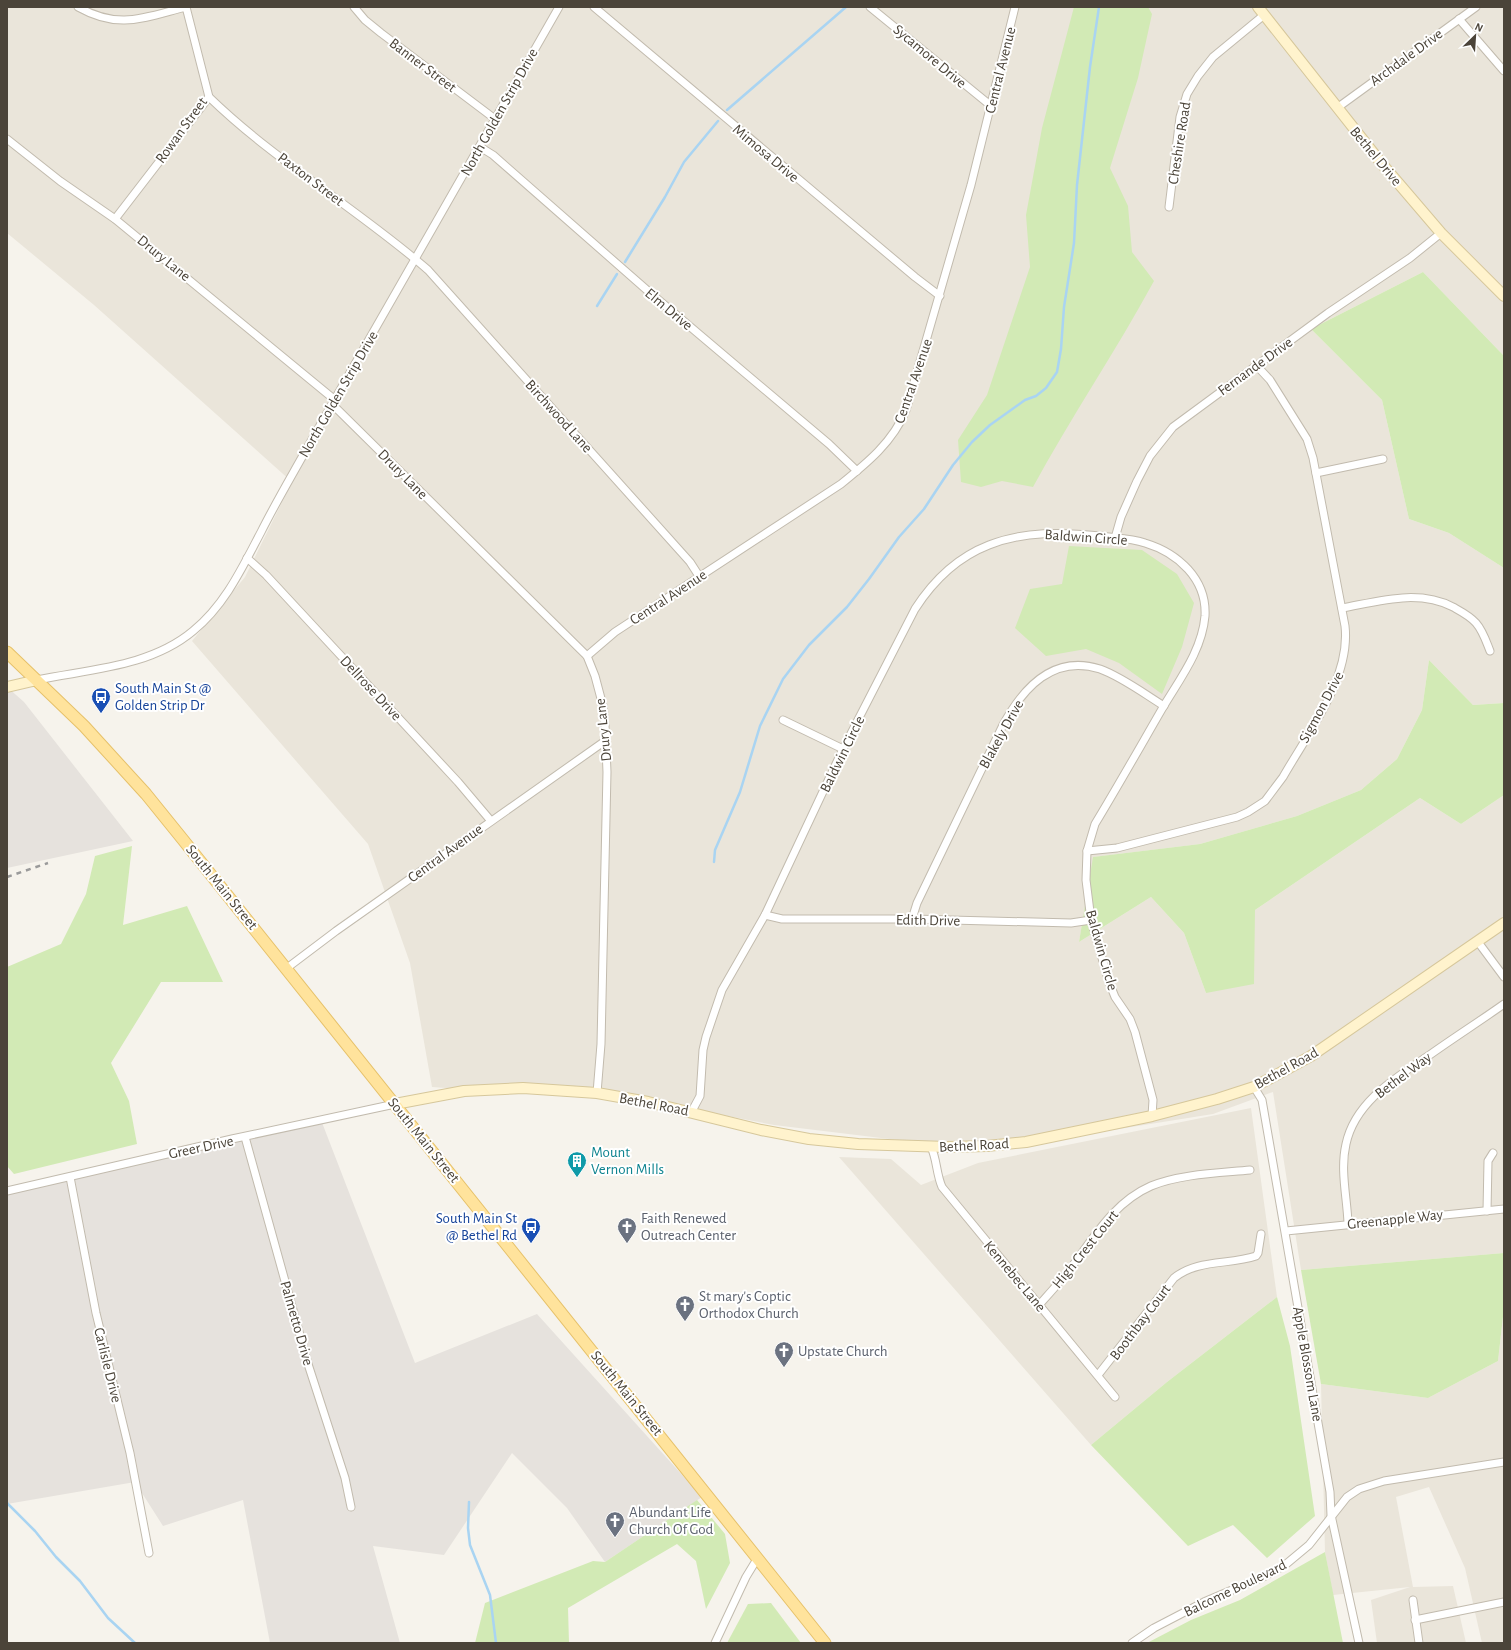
<svg xmlns="http://www.w3.org/2000/svg" width="1511" height="1650" viewBox="0 0 1511 1650" font-family="'Alegreya Sans',sans-serif">
<rect width="100%" height="100%" fill="#f6f3ec"/>
<g fill="#eae5da">
<path d="M7 7H1504V356L1423 272 1311 329 1382 400 1409 519 1449 533 1504 568V703L1473 705 1429 660 1422 710 1397 759 1361 790 1297 816 1200 844 1094 857 1079 942 1151 897 1184 933 1206 993 1255 910 1420 798 1461 824 1504 795V1253L1301 1270 1273 1092 1213 1114 1081 1135 972 1149 774 1125 717 1114 618 1100 432 1087 410 963 368 844 192 641 245 577 292 482 94 305 7 233Z"/>
<path d="M1251 1108 1277 1297 1167 1382 1091 1445 839 1157 891 1159 921 1185 978 1163Z"/>
<path d="M1504 1308V1643H1482L1465 1568 1429 1487 1396 1497 1413 1587 1453 1586 1466 1643H1377L1371 1600 1410 1587 1333 1595 1325 1552 1321 1384 1428 1398 1498 1361Z"/>
</g>
<g fill="#e6e2dd">
<path d="M7 687 24 702 133 841 7 868Z"/>
<path d="M321 1120 415 1363 537 1314 702 1497 605 1562 567 1508 512 1453 444 1555 373 1546 400 1643H270L243 1500 163 1526 135 1482 7 1504V1192Z"/>
</g>
<g fill="#d2eab5">
<path d="M1074 7H1148L1152 14 1138 78 1110 168 1128 206 1132 252 1154 281C1116 351 1071 417 1033 487L1002 481 981 487 961 482 958 440 987 395 1030 267 1026 215 1042 128Z"/>
<path d="M1423 272 1504 356V568L1449 533 1409 519 1382 400 1311 329Z"/>
<path d="M1069 546 1142 550 1177 574 1194 603 1182 647 1162 694 1119 663 1086 649 1046 656 1015 628 1030 589 1062 584Z"/>
<path d="M1429 660 1473 705 1504 703V795L1461 824 1420 798 1255 910 1254 984 1206 993 1184 933 1151 897 1079 942 1093 857 1200 844 1297 816 1361 790 1397 759 1422 710Z"/>
<path d="M132 846 123 925 187 906 223 982H161L111 1063 129 1101 137 1144 14 1174 7 1166V967L61 944 86 894 95 856Z"/>
<path d="M1504 1253V1308L1498 1361 1428 1398 1321 1384 1301 1270Z"/>
<path d="M1277 1297 1290 1346 1315 1516 1267 1558 1233 1525 1188 1546 1091 1445 1167 1382Z"/>
<path d="M697 1500 725 1534 730 1563 706 1609 696 1561 677 1544 568 1608 569 1643H475L485 1603 593 1561 605 1562Z"/>
<path d="M1325 1552 1343 1643H1147L1191 1620 1240 1600Z"/>
<path d="M771 1603 801 1643H727L748 1604Z"/>
</g>
<g fill="none" stroke-linecap="round" stroke-linejoin="round">
<g stroke="#a9d4f2" stroke-width="2.5">
<path d="M727 110 846 7"/>
<path d="M625 262 665 197 684 162 718 121"/>
<path d="M597 306 617 274"/>
<path d="M714 862 715 850 740 792 760 726 783 679 809 645 847 607 869 579 899 537 924 509 953 465 972 442 990 425 1025 400 1036 396 1046 388 1057 372 1061 349 1064 307 1074 243 1077 185 1090 67 1099 7"/>
<path d="M469 1502 468 1528 470 1545 490 1595 496 1643"/>
<path d="M7 1503 35 1531 56 1557 80 1581 108 1618 135 1643"/>
</g>
<g stroke="#c2bbae" stroke-width="9">
<g id="street">
<path d="M78 7C119 30 143 18 186 7L209 97 115 219"/>
<path d="M354 7 365 20 381 33 495 119"/>
<path d="M594 7 915 277 940 296"/>
<path d="M870 7 990 105"/>
<path d="M1459 19 1504 71"/>
<path d="M209 97C276 162 358 209 428 270L690 562 699 576"/>
<path d="M1337 108 1476 7"/>
<path d="M7 139 60 181 115 219 335 400"/>
<path d="M480 147 493 155 648 291 829 444 857 471"/>
<path d="M1169 207 1180 117 1187 94 1198 76 1213 57 1264 15"/>
<path d="M332 404 587 656 595 676 603 706 605 725 607 772 601 1044 597 1093"/>
<path d="M1316 473 1383 459"/>
<path d="M1115 538 1121 517 1137 481 1150 456 1173 427 1328 313 1410 258 1441 233"/>
<path d="M247 558 266 575 458 782 491 821"/>
<path d="M1342 608C1380 601 1418 589 1453 607 1462 612 1470 616 1476 623 1483 631 1486 641 1490 651"/>
<path d="M587 656 615 632 841 484C867 463 893 442 906 410L971 185 1015 7"/>
<path d="M37 680C90 669 150 667 193 631 225 605 242 568 261 532 275 504 291 477 306 450 390 302 476 155 559 7"/>
<path d="M783 720 843 749"/>
<path d="M1087 851 1117 848 1237 817 1248 812 1265 801 1283 777C1308 733 1351 678 1345 626L1313 458 1307 439 1270 380 1256 365"/>
<path d="M765 915 782 919H912L1071 923 1091 920"/>
<path d="M912 919 917 903 1003 725C1023 688 1053 654 1100 669 1122 677 1143 693 1164 706"/>
<path d="M1478 942 1504 977"/>
<path d="M287 968 336 931 605 741"/>
<path d="M1254 1087 1262 1100 1330 1492 1331 1515 1359 1643"/>
<path d="M692 1111 700 1096 703 1050 706 1037 722 990 765 915 843 749 915 609C933 581 958 557 989 545 1024 531 1063 532 1100 536 1114 538 1131 538 1145 543 1178 553 1207 579 1205 616 1202 651 1179 680 1162 709 1140 747 1118 786 1095 824L1087 851 1086 880 1091 920 1109 982 1115 997 1130 1019 1135 1032 1153 1100 1152 1116"/>
<path d="M245 1137 308 1364 345 1478 351 1507"/>
<path d="M931 1147C937 1159 936 1173 942 1187L1115 1397"/>
<path d="M70 1177 96 1313 130 1453 149 1553"/>
<path d="M7 1191 232 1139 395 1104"/>
<path d="M1487 1211 1488 1161 1493 1153"/>
<path d="M1348 1223C1347 1197 1340 1170 1346 1144 1355 1101 1397 1077 1431 1054 1455 1037 1480 1021 1504 1004"/>
<path d="M1286 1231 1504 1209"/>
<path d="M1039 1305C1048 1295 1058 1284 1067 1273 1092 1241 1112 1203 1151 1186 1180 1174 1219 1173 1250 1170"/>
<path d="M1098 1375 1174 1278C1197 1259 1229 1265 1256 1256L1258 1253 1261 1234"/>
<path d="M1413 1600 1419 1643"/>
<path d="M1415 1620 1504 1602"/>
<path d="M715 1643 746 1577 757 1559"/>
<path d="M1132 1643 1154 1628 1204 1602 1265 1576 1285 1565 1309 1545 1347 1497 1359 1489 1384 1481 1504 1462"/>
</g>
</g>
<g stroke="#d6c79b" stroke-width="12">
<g id="secondary">
<path d="M1258 7 1382 164 1441 233 1504 296"/>
<path d="M7 687 37 680"/>
<path d="M395 1104 464 1091 523 1088 597 1093 648 1102 761 1130 809 1139 858 1144 947 1147 987 1146 1026 1142 1152 1116 1217 1099 1254 1087 1311 1056 1504 923"/>
</g>
</g>
<g stroke="#e6c16a" stroke-width="13">
<path id="primary" d="M7 652 84 726 146 794 184 841 825 1643"/>
</g>
<use href="#street" stroke="#fff" stroke-width="7"/>
<use href="#secondary" stroke="#fff3cd" stroke-width="10"/>
<use href="#primary" stroke="#ffe39c" stroke-width="11"/>
<path stroke="#9a9a9a" stroke-width="2.5" stroke-dasharray="5 5" stroke-linecap="butt" d="M7 877 48 863"/>
</g>
<defs>
<g id="bus-pin" transform="scale(1)"><path d="M0 17L-7.5 6A9.5 9.5 0 1 1 7.5 6Z" fill="#1a4fb4" stroke="#fff"/><path d="M-5-6H5V4H4V6H2V4H-2V6H-4V4H-5ZM-3.5-4V0h7V-4ZM-3.5 1.2v1.5H-2V1.2ZM2 1.2v1.5H3.5V1.2Z" fill="#fff"/></g>
<g id="building-pin" transform="scale(1)"><path d="M0 17L-7.5 6A9.5 9.5 0 1 1 7.5 6Z" fill="#0f9aa8" stroke="#fff"/><path d="M-4-6H4V6H1V3H-1V6H-4ZM-2.5-4.3h1.7v1.8h-1.7ZM.8-4.3h1.7v1.8H.8ZM-2.5-1h1.7V.8h-1.7ZM.8-1h1.7V.8H.8Z" fill="#fff"/></g>
<g id="church-pin" transform="scale(1)"><path d="M0 17L-7.5 6A9.5 9.5 0 1 1 7.5 6Z" fill="#6b7280" stroke="#fff"/><path d="M-1.2-6h2.4v3.5h3.3v2.4h-3.3V6h-2.4V-.1h-3.3v-2.4h3.3Z" fill="#fff"/></g>
</defs>
<g fill-rule="evenodd">
<use href="#bus-pin" x="101" y="697"/>
<use href="#building-pin" x="577" y="1161"/>
<use href="#bus-pin" x="531" y="1227"/>
<use href="#church-pin" x="627" y="1227"/>
<use href="#church-pin" x="685" y="1305"/>
<use href="#church-pin" x="784" y="1351"/>
<use href="#church-pin" x="615" y="1521"/>
</g>
<g text-anchor="middle" stroke-width="4" stroke-linejoin="round" paint-order="stroke">
<g font-size="15" fill="#4b4439" stroke="#fff">
<text transform="translate(930 56) rotate(40)" y="5">Sycamore Drive</text>
<text transform="translate(1406 57) rotate(-36)" y="5">Archdale Drive</text>
<text transform="translate(423 65) rotate(37)" y="5">Banner Street</text>
<text transform="translate(1000 70) rotate(-76)" y="5">Central Avenue</text>
<text transform="translate(499 112) rotate(-61)" y="5">North Golden Strip Drive</text>
<text transform="translate(181 130) rotate(-54)" y="5">Rowan Street</text>
<text transform="translate(1179 143) rotate(-81)" y="5">Cheshire Road</text>
<text transform="translate(766 153) rotate(40)" y="5">Mimosa Drive</text>
<text transform="translate(1376 156) rotate(50)" y="5">Bethel Drive</text>
<text transform="translate(311 179) rotate(37)" y="5">Paxton Street</text>
<text transform="translate(164 258) rotate(39)" y="5">Drury Lane</text>
<text transform="translate(669 309) rotate(40)" y="5">Elm Drive</text>
<text transform="translate(1255 366) rotate(-36)" y="5">Fernande Drive</text>
<text transform="translate(913 381) rotate(-71)" y="5">Central Avenue</text>
<text transform="translate(338 394) rotate(-60)" y="5">North Golden Strip Drive</text>
<text transform="translate(559 416) rotate(48)" y="5">Birchwood Lane</text>
<text transform="translate(403 474) rotate(45)" y="5">Drury Lane</text>
<text transform="translate(1086 537) rotate(4)" y="5">Baldwin Circle</text>
<text transform="translate(668 597) rotate(-33)" y="5">Central Avenue</text>
<text transform="translate(371 688) rotate(47)" y="5">Dellrose Drive</text>
<text transform="translate(1321 707) rotate(-62)" y="5">Sigmon Drive</text>
<text transform="translate(603 730) rotate(-96)" y="5">Drury Lane</text>
<text transform="translate(1001 734) rotate(-61)" y="5">Blakely Drive</text>
<text transform="translate(842 754) rotate(-64)" y="5">Baldwin Circle</text>
<text transform="translate(445 853) rotate(-36)" y="5">Central Avenue</text>
<text transform="translate(222 887) rotate(51)" y="5">South Main Street</text>
<text transform="translate(928 920) rotate(1)" y="5">Edith Drive</text>
<text transform="translate(1102 950) rotate(74)" y="5">Baldwin Circle</text>
<text transform="translate(1286 1068) rotate(-29)" y="5">Bethel Road</text>
<text transform="translate(1403 1075) rotate(-37)" y="5">Bethel Way</text>
<text transform="translate(654 1104) rotate(11)" y="5">Bethel Road</text>
<text transform="translate(424 1140) rotate(51)" y="5">South Main Street</text>
<text transform="translate(974 1145) rotate(-3)" y="5">Bethel Road</text>
<text transform="translate(201 1147) rotate(-12)" y="5">Greer Drive</text>
<text transform="translate(1395 1219) rotate(-6)" y="5">Greenapple Way</text>
<text transform="translate(1085 1249) rotate(-51)" y="5">High Crest Court</text>
<text transform="translate(1015 1276) rotate(50)" y="5">Kennebec Lane</text>
<text transform="translate(1140 1322) rotate(-53)" y="5">Boothbay Court</text>
<text transform="translate(297 1323) rotate(74)" y="5">Palmetto Drive</text>
<text transform="translate(1308 1364) rotate(80)" y="5">Apple Blossom Lane</text>
<text transform="translate(108 1365) rotate(76)" y="5">Carlisle Drive</text>
<text transform="translate(627 1393) rotate(51)" y="5">South Main Street</text>
<text transform="translate(1235 1588) rotate(-26)" y="5">Balcome Boulevard</text>
</g>
<g font-size="15" fill="#164399" stroke="#fff" text-anchor="start">
<text x="115" y="693">South Main St @<tspan x="115" dy="17">Golden Strip Dr</tspan></text>
<text x="517" y="1223" text-anchor="end">South Main St<tspan x="517" dy="17">@ Bethel Rd</tspan></text>
</g>
<g font-size="15" fill="#0d838f" stroke="#fff" text-anchor="start">
<text x="591" y="1157">Mount<tspan x="591" dy="17">Vernon Mills</tspan></text>
</g>
<g font-size="15" fill="#5b616d" stroke="#fff" text-anchor="start">
<text x="641" y="1223">Faith Renewed<tspan x="641" dy="17">Outreach Center</tspan></text>
<text x="699" y="1301">St mary's Coptic<tspan x="699" dy="17">Orthodox Church</tspan></text>
<text x="798" y="1356">Upstate Church</text>
<text x="629" y="1517">Abundant Life<tspan x="629" dy="17">Church Of God</tspan></text>
</g>
</g>
<rect width="1511" height="1650" fill="none" stroke="#4b4439" stroke-width="16"/>
<g transform="translate(1475 36) rotate(25)" stroke="#ffffff" stroke-width="3" paint-order="stroke">
<path d="M0-3L7 15L0 10L-7 15Z" fill="#4b4439"/>
<text y="-6" font-size="11" font-weight="bold" text-anchor="middle" fill="#4b4439">N</text>
</g>
</svg>
